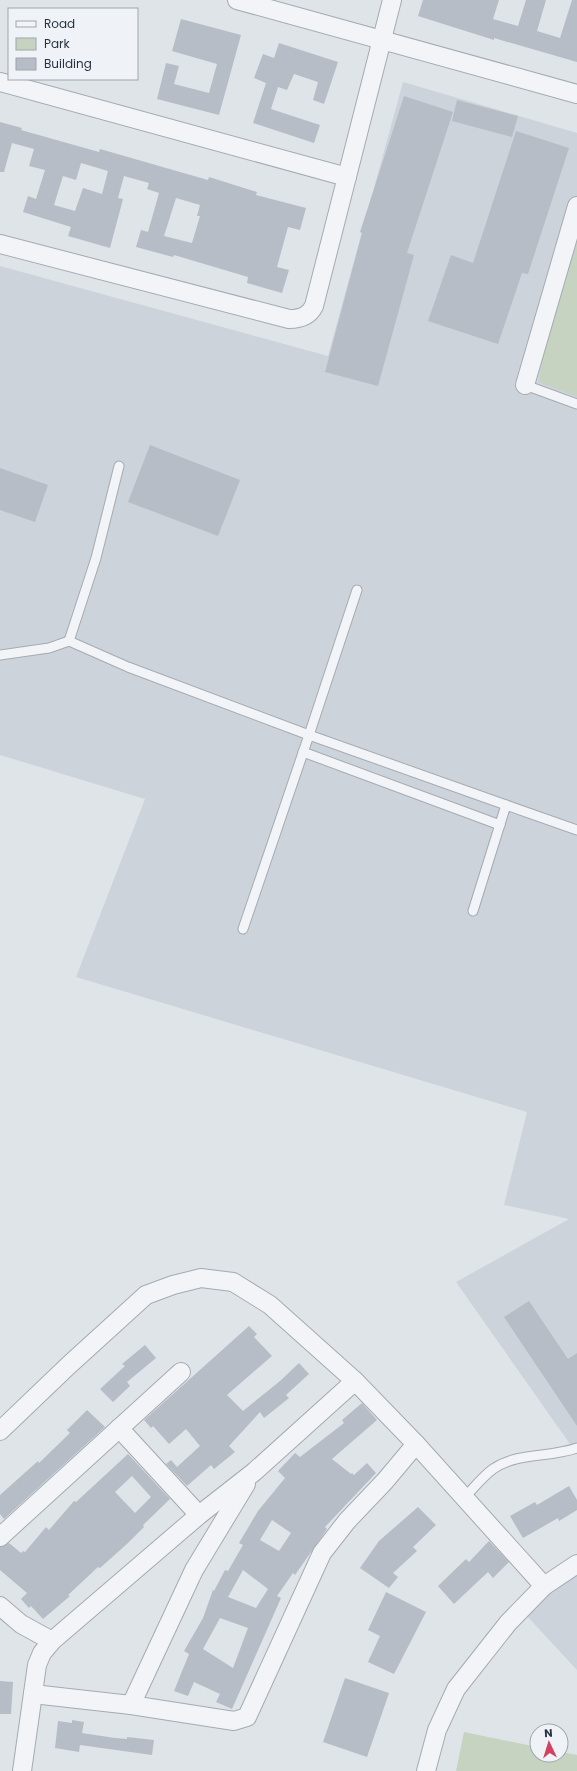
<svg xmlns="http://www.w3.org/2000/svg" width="577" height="1771" viewBox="0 0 577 1771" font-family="Poppins,sans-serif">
<rect width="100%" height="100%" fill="#dfe4e9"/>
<g fill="#cdd3db">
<path d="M403 82 577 133V1454L456 1282 569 1219 504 1205 527 1112 76 977 145 799 0 755V266L328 356Z"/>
<path d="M577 1571V1670L527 1616 564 1579Z"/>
</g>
<g fill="#c6d3c0">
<path d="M577 219V397L539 382 542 361Z"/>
<path d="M464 1732 537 1747V1755H561V1752L577 1755V1771H456Z"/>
</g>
<g fill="#b6bdc6" fill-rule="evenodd">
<path d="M423 0H499L493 19 518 26 526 0H546L537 31 560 38 572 0H577V62L494 38V40L418 16Z"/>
<path d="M181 19 241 35 219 115 157 99 166 63 179 66 174 84 209 93 217 64 172 51Z"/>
<path d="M279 43 338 62 324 104 313 100 318 82 294 74 287 90 278 87 271 109 320 125 314 143 253 123 266 83 254 78 263 54 274 58Z"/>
<path d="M404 96 453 112 407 253 414 255 378 386 325 372 362 233 360 232Z"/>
<path d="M457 100 518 116 512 137 452 121Z"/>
<path d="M0 122 22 128 21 130 99 152 100 149 208 180 209 177 257 192 256 195 306 208 300 230 288 227 277 267 289 270 282 293 247 283 248 277 174 255 173 257 136 247 141 230 148 232 159 193 147 189 149 183 124 176 118 198 123 199 110 248 68 236 71 227 23 212 28 196 36 199 45 170 29 166 34 149 12 143 4 172H0ZM81 163 108 171 102 194 83 188 75 211 54 205 63 176 76 180ZM176 198 200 205 197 216H200L192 243 164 236Z"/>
<path d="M516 131 569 148 528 274 522 273 498 344 428 321 451 255 473 263Z"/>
<path d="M150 445 240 480 218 536 128 502Z"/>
<path d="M0 468 48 485 35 522 0 510Z"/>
<path d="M529 1301 568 1359 577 1353V1426L504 1317Z"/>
<path d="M249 1326 257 1334 254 1337 272 1356 227 1395 243 1411 280 1381 299 1363 309 1374 286 1395 289 1398 264 1418 260 1412 229 1446 235 1452 214 1469 211 1465 187 1486 166 1464 171 1460 177 1467 200 1446 186 1429 169 1444 153 1426 151 1428 144 1420Z"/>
<path d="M145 1345 156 1358 127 1382 130 1386 113 1402 100 1389 125 1366 122 1364Z"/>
<path d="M362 1403 377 1420 332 1459 351 1474 352 1473 354 1475 367 1463 376 1473 325 1527 327 1529 295 1575 293 1573 277 1596 281 1598 232 1709 216 1702 220 1694 194 1682 188 1696 174 1691 189 1654 184 1651 203 1618 213 1590 214 1591 225 1570 228 1571 243 1545 239 1543 258 1511 285 1478 278 1471 295 1453 300 1457 344 1423 342 1420ZM272 1520 291 1533 279 1551 260 1540ZM243 1570 268 1589 256 1608 228 1597ZM220 1618 248 1628 233 1668 203 1649Z"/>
<path d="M87 1410 105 1427 4 1519 0 1514V1495L38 1461 39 1463 70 1433 67 1430Z"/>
<path d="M128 1454 170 1499 143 1525 144 1527 128 1543 100 1568 98 1567 68 1595 70 1596 43 1619 31 1606 29 1608 21 1599 27 1593 0 1570V1547L9 1543 21 1553 23 1551 25 1552 46 1527 49 1530 74 1501 76 1502ZM132 1476 151 1497 135 1513 115 1492Z"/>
<path d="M569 1486 577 1500V1510L559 1521 558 1518 523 1538 510 1516 535 1502 537 1505Z"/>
<path d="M418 1507 436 1525 413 1547 417 1551 393 1573 398 1577 389 1588 360 1568 379 1541Z"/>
<path d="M489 1541 509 1562 493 1578 488 1572 454 1604 438 1586 466 1559 469 1562Z"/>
<path d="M386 1592 426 1612 394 1674 368 1662 380 1636 368 1630Z"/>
<path d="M345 1678 389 1693 367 1757 323 1742Z"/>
<path d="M0 1681 13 1682 11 1714H0Z"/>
<path d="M72 1720 84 1722 82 1733 115 1738 127 1739V1737L154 1740 152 1755 80 1745 79 1752 55 1748 58 1721 72 1723Z"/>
</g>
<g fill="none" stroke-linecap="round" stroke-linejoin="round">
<g stroke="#a4abb3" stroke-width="11">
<g id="service">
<path d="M525 385 577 404"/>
<path d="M119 466 96 558 69 641 128 667 309 735 243 929"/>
<path d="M357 590 309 735 506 805"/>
<path d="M0 655 49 648 69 641"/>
<path d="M303 752 500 825"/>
<path d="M473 911 506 805 577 830"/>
<path d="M464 1498C473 1489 482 1477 493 1469 518 1452 549 1458 577 1448"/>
</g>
</g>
<g stroke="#a4abb3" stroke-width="20">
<g id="minor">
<path d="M237 0 577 94"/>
<path d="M0 82 347 177"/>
<path d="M0 244 289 319C301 319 309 316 314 306L392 0"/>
<path d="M525 385 577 206"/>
<path d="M119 1428 199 1515"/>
<path d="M0 1431 69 1365 146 1295 173 1285 201 1278 233 1282 270 1305 355 1381"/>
<path d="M0 1537 181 1372"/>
<path d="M0 1606 21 1624 52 1641"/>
<path d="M33 1694 131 1705 234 1721 247 1717 322 1553 347 1521 385 1481 416 1444"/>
<path d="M131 1705 194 1570 246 1484"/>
<path d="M22 1771 37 1665 42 1653 52 1641 199 1515 254 1472 355 1381 416 1444 544 1586"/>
<path d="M426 1771 437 1730 456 1689 508 1623 544 1586 577 1564"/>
</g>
</g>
<use href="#service" stroke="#f2f4f7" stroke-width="9"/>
<use href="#minor" stroke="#f2f4f7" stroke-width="18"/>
</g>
<rect x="8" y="8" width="130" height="72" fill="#eff3f7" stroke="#9fa6ae"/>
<rect x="16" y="21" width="20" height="6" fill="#f2f4f7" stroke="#9fa6ae"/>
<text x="44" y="28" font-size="12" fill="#283341">Road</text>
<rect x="16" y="38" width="20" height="12" fill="#c6d3c0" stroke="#9fa6ae"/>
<text x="44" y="48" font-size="12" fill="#283341">Park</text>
<rect x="16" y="58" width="20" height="12" fill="#b6bdc6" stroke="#9fa6ae"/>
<text x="44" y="68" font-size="12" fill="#283341">Building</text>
<g transform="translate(549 1743) rotate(356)"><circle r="19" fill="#eff3f7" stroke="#9fa6ae"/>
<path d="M0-3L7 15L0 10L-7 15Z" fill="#d34060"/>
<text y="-6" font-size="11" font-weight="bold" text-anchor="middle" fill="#283341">N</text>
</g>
</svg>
